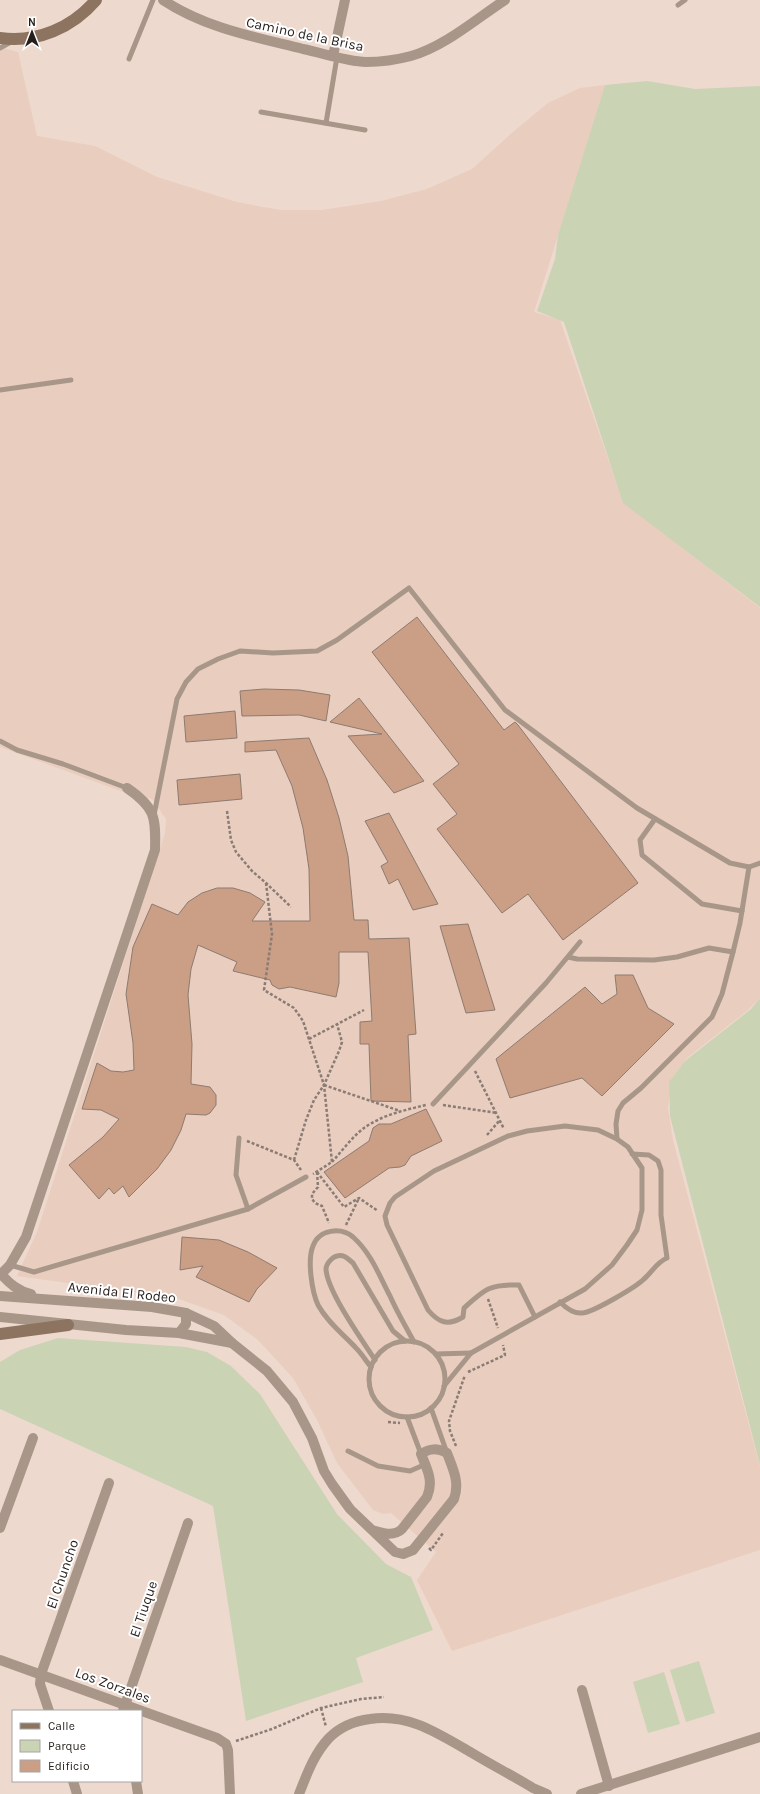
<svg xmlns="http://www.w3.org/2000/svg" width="760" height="1794" viewBox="0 0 760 1794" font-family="Karla,sans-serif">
<rect width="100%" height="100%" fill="#eed9ce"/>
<path fill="#e9cdbe" d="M0 47 18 52 37 136 95 146 157 177 237 202 280 210H322L381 201 427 189 472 169 513 132 548 103 580 88 605 85 534 312 560 320 623 502 760 608V998L748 1010 687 1058 672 1078 668 1108 673 1140 760 1467V1550L452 1651 417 1580 436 1552 391 1513 383 1514 373 1510 337 1463 317 1420 293 1378 258 1340 224 1315 176 1298 17 1276 37 1232 165 833 166 819 152 799 129 794 0 747Z"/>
<g fill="#cbd3b5">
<path d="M647 81 695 89 760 86V607L623 503 564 322 537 311 555 259 558 235 605 85Z"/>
<path d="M760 998V1465L670 1116 669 1082 685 1061 751 1009Z"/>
<path d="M58 1338 186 1347 207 1352 231 1366 260 1394 337 1514 386 1564 411 1577 433 1630 356 1658 363 1682 246 1721 213 1506 0 1409V1362L20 1350Z"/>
<path d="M699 1661 715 1713 686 1722 670 1670Z"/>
<path d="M664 1672 680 1724 648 1733 633 1682Z"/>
</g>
<g fill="#cb9e86" stroke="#8d7b71">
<path d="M417 617 504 730 515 722 518 725 638 883 563 940 528 894 502 913 437 829 457 814 433 784 459 764 372 652Z"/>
<path d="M264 689 299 690 330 695 326 721 299 715 242 716 240 691Z"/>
<path d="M359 698 388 735 424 781 394 793 348 736 382 734 330 722Z"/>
<path d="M235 711 237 738 186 742 184 716Z"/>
<path d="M309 738 327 780 339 818 348 856 354 920H368L369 939 409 938 416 1034 408 1035 411 1102 371 1101 369 1044H360V1022L372 1021 368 952H339V983L336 997 290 987 279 989 272 985 270 980 233 971 237 962 198 945 191 969 188 995 192 1044 191 1084 210 1087 216 1095V1105L210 1113 206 1115 186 1114 181 1130 171 1150 157 1169 129 1197 123 1186 114 1194 109 1188 99 1199 69 1165 103 1137 119 1119 101 1110 82 1109 97 1063 111 1071 123 1072 134 1070 133 1043 126 994 133 947 152 904 178 915 188 902 202 893 217 888H233L250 893 265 902 252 921H310L309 869 303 828 292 786 276 750 245 752V742Z"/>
<path d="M240 774 242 799 179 805 177 780Z"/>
<path d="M389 813 438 904 413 910 398 879 389 884 381 866 388 862 365 821Z"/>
<path d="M468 924 495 1010 466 1013 440 926Z"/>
<path d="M615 975H633L648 1008 674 1024 602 1096 582 1078 510 1098 496 1059 585 987 602 1004 617 994Z"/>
<path d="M426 1109 442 1141 411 1156 405 1165 400 1167 389 1168 345 1198 324 1172 369 1141 373 1128 379 1124H391Z"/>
<path d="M182 1237 219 1240 248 1252 277 1268 257 1289 249 1302 196 1277 203 1266 180 1270Z"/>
</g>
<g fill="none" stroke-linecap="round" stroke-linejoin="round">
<g stroke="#8a7c75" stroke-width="2.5" stroke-dasharray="3 2" stroke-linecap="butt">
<path d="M227 811 231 840 236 852 252 871 266 883 291 907"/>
<path d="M266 883 272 934 264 990 294 1008 303 1021 324 1085 332 1162 313 1174"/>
<path d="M309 1039 364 1010"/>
<path d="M475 1071 504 1129"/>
<path d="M324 1085 400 1111"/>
<path d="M443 1105 497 1113"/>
<path d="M487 1135 500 1120"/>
<path d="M247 1141 294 1160 301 1170"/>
<path d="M294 1160 306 1120 314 1100 324 1085 339 1051 342 1042 337 1024"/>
<path d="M332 1162C342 1151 352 1137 364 1128 382 1115 405 1110 426 1105"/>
<path d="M317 1172 344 1207 359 1198 378 1211"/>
<path d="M317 1172 318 1187 312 1194V1199L315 1203 322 1206 329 1223"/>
<path d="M346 1225 359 1198"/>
<path d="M488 1299 498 1328"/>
<path d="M468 1372 505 1355 503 1345"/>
<path d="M388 1422 400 1423"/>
<path d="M456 1446 450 1431 449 1421 465 1375"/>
<path d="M429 1548 431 1550 443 1533"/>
<path d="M321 1708 326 1727"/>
<path d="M236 1741 272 1729 321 1708 361 1699 384 1697"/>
</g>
<g stroke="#a89789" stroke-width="5">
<path d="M678 5 685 0"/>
<path d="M0 48 11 42"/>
<path d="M129 59 153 0"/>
<path d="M261 112 365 130"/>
<path d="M326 123 337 57"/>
<path d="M0 390 71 380"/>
<path d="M0 741 17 750 63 764 127 788"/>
<path d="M154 815 177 699 186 682 198 669 218 659 240 651 273 653 317 651 337 640 409 588 505 710 637 808 730 863 749 867 760 863"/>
<path d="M655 819 640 840 642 855 702 904 742 911"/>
<path d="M568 957 577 959 654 960 677 957 709 948 733 952"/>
<path d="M433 1104 546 983 580 942"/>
<path d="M248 1209 306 1177"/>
<path d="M10 1265 34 1272 248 1209 236 1175 239 1138"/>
<path d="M560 1302C566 1308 573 1314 582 1313 592 1313 636 1287 644 1279 652 1272 657 1262 667 1258L661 1215V1170L658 1161 649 1155 632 1154"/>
<path d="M535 1317 519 1285C490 1284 485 1289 464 1308L463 1317C448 1326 439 1323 428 1310L387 1225 385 1216 390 1203 395 1197 434 1171 508 1136 527 1131 565 1126 598 1130 617 1139"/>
<circle cx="407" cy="1379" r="38"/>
<path d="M436 1354 471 1353"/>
<path d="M375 1360C362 1340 327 1291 326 1269 326 1264 332 1257 337 1256 344 1254 348 1259 353 1263L393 1331 405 1341"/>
<path d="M371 1367C366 1361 362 1354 356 1348 343 1334 328 1323 318 1305 312 1292 307 1260 313 1246 319 1229 341 1227 353 1237 371 1253 379 1275 390 1296 397 1312 406 1327 414 1342"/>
<path d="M444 1386 471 1353 585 1289 612 1265 627 1245 637 1230 642 1210V1168L628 1147 617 1139 616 1124 618 1111 623 1103 641 1088 712 1017 722 994 733 952 740 923 749 867"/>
<path d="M431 1408 447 1453"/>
<path d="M407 1417 421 1454"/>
<path d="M348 1451 378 1466 410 1471 426 1464"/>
</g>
<g stroke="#a89789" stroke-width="10">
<path d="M163 0C205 28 255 37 303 49 323 53 345 61 366 62 381 62 396 60 411 56 444 47 476 19 505 0"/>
<path d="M333 56 345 0"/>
<path d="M1 1274C10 1284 18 1291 31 1294"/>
<path d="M0 1275 10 1265 26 1237 155 850C156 817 155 807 127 788"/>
<path d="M0 1296 152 1307 186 1313 214 1326 232 1343 267 1371 293 1402 312 1438 324 1471 332 1484 350 1509 395 1552 403 1554 413 1550 454 1499C460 1482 453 1469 447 1453 437 1448 430 1448 421 1454 427 1469 434 1481 427 1497L402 1529C394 1537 381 1533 372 1530"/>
<path d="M0 1317 126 1330 179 1333 232 1343"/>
<path d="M179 1333 186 1324V1313"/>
<path d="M0 1528 33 1438"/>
<path d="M0 1660 217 1738 226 1744 228 1750 230 1794"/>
<path d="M582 1690 609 1786"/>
<path d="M49 1711 40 1684 41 1674 109 1483"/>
<path d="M123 1711 188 1523"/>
<path d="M73 1781 77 1794"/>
<path d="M136 1781 138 1794"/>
<path d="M299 1794C307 1774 314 1754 329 1738 341 1726 354 1721 370 1719 409 1713 439 1734 472 1753 492 1765 513 1776 533 1788L547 1794"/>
<path d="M581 1794 760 1737"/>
</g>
<g stroke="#8c7460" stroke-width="12">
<path d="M0 38C37 43 72 28 96 0"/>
<path d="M0 1334 68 1325"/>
</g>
</g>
<g text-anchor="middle" stroke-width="4" stroke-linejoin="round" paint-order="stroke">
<g font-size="14" fill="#251e1a" stroke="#fff">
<text transform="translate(305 34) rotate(12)" y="5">Camino de la Brisa</text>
<text transform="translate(122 1292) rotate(6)" y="5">Avenida El Rodeo</text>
<text transform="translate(62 1574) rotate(-71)" y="5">El Chuncho</text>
<text transform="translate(143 1609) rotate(-71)" y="5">El Tiuque</text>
<text transform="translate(113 1685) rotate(20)" y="5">Los Zorzales</text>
</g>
</g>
<rect x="12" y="1710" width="130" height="72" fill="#ffffff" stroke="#a8a5a3"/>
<rect x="20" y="1723" width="20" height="6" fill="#8c7460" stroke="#a8a5a3"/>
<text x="48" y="1730" font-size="12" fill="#251e1a">Calle</text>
<rect x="20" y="1740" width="20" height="12" fill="#cbd3b5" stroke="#a8a5a3"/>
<text x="48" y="1750" font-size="12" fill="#251e1a">Parque</text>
<rect x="20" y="1760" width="20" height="12" fill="#cb9e86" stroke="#a8a5a3"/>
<text x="48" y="1770" font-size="12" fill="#251e1a">Edificio</text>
<g transform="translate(32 32)" stroke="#ffffff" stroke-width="3" paint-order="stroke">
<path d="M0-3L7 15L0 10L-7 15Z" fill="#251e1a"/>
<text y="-6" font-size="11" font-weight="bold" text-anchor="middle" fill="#251e1a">N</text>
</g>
</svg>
